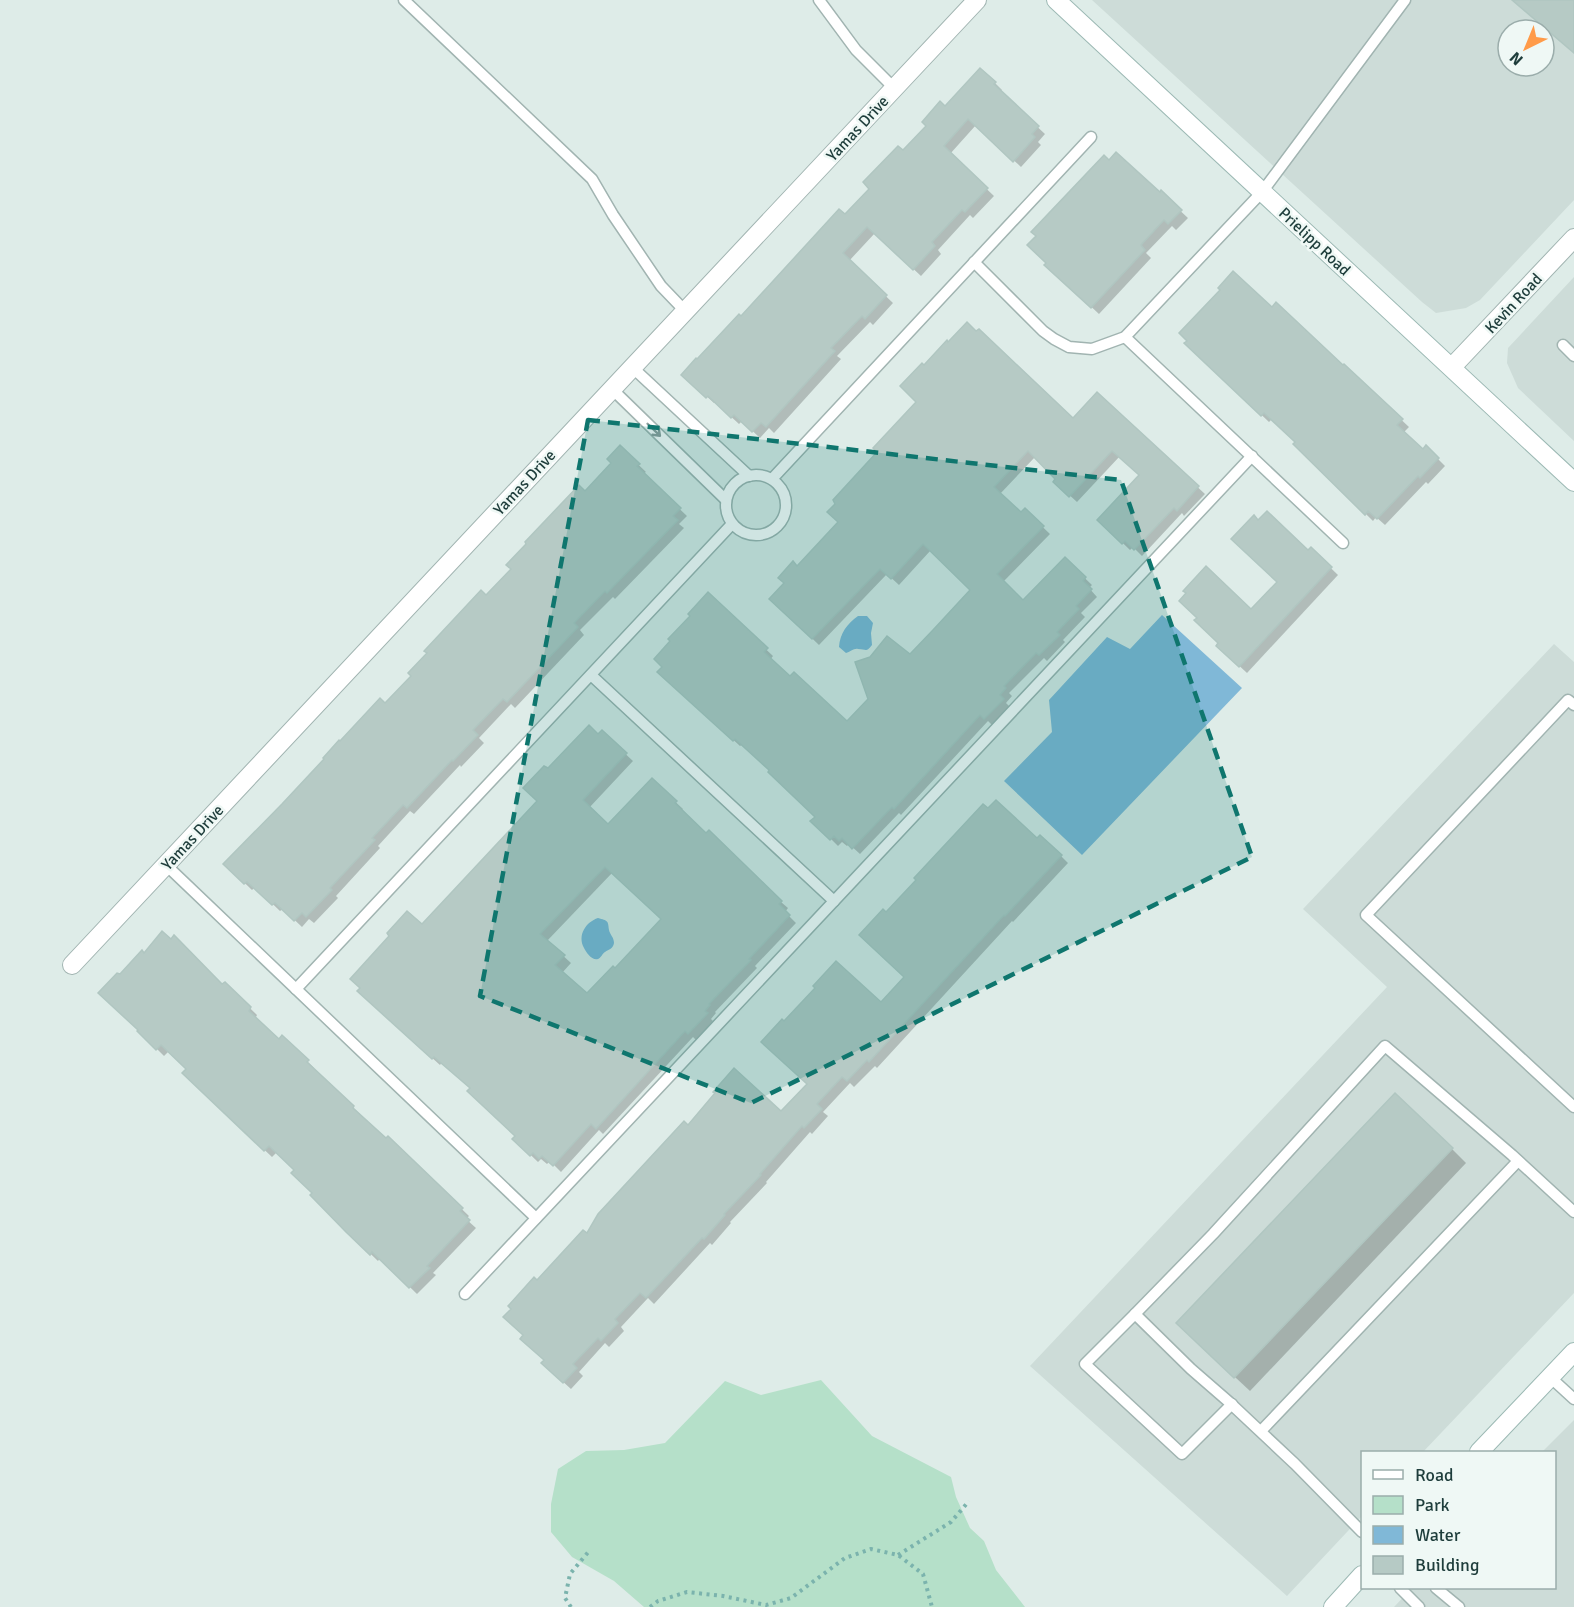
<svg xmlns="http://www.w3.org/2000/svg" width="1574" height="1607" viewBox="0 0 1574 1607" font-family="Signika,sans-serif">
<rect width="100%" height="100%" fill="#deece8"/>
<g fill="#cddcd8" fill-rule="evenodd">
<path d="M1092 0H1574V200L1480 300 1466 308 1436 313 1422 302ZM1508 30H1544V66H1508Z"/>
<path d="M1574 277V441L1518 388 1507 363 1508 348Z"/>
<path d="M1554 644 1574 662V1293L1423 1452H1362V1516L1287 1596 1030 1366 1387 987 1303 909Z"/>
<path d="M1574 1420V1607H1394L1412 1588H1554V1452H1542Z"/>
</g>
<path fill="#b5e0c9" d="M821 1380 872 1436 951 1477 956 1497 970 1528 984 1541 996 1570 1025 1607H644L614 1581 572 1557 551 1532V1504L558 1469 586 1451 624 1450 665 1443 725 1381 761 1395Z"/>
<g fill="#80b8d7">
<path d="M1162 615 1242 688 1082 855 1004 781 1052 732 1049 700 1107 637 1130 649Z"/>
<path d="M858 616H867L873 623 871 633 872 645C866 653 866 649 858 649 854 648 850 652 846 653L839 647C840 633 847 624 858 616Z"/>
<path d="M598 918C608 921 608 920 609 930 610 935 614 937 614 943 613 949 609 949 605 952 602 954 601 958 598 959 592 961 586 952 584 948 577 935 586 922 598 918Z"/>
</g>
<g fill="#0003" fill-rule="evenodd">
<path d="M995 83 1002 90 1000 92 1045 134 1038 142 1041 145 1021 167 976 125 950 154 994 196 973 218 970 215 938 250 941 254 921 276 875 233 849 261 893 303 873 325 870 322 837 356 841 359 774 433 769 428 760 438 742 421 739 424 715 402 714 403 683 375 845 217 946 108Z"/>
<path d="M1161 193 1188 218 1176 230 1172 226 1146 253 1151 258 1099 314 1053 271Z"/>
<path d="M1272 309 1344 366 1409 427 1403 433 1423 451 1426 447 1445 466 1428 484 1426 482 1385 525 1376 517 1373 521 1295 444 1297 443 1272 419 1269 422 1186 343Z"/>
<path d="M1097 394 1205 494 1184 516 1182 513 1142 556 1133 547 1130 550 1099 520 1141 475 1120 456 1077 502 1055 482 1057 479 1035 457 1000 494 1021 514 1025 510 1050 534 1003 582 1023 602 1065 559 1092 585 1089 588 1097 597 1081 613 1085 617 1063 640 1065 642 1047 661 1044 658 1009 693 1012 696 1006 703 1010 707 992 725 988 721 901 815 899 813 860 854 849 844 847 846 842 842 838 846 813 821 817 817 743 744 740 746 666 678 692 616 708 594 773 656 770 660 847 723 972 590 931 550 899 585 887 574 819 645 771 599 798 568 1073 420Z"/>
<path d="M620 447 646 472 643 474 687 516 679 524 684 528 615 599 613 597 580 630 584 635 515 708 511 704 479 738 484 743 461 767 460 765 414 814 410 811 378 846 380 848 336 896 338 898 314 923 309 919 302 927 283 909 280 911 255 887 252 890 225 864 385 705 613 463Z"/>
<path d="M1311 549 1338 575 1247 673 1218 646Z"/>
<path d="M602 732 633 761 589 808 608 827 652 780 683 809 681 811 706 835 709 832 781 902 788 908 785 912 796 923 755 966 757 968 715 1012 716 1013 711 1019 713 1021 696 1040 693 1037 603 1134 599 1130 561 1172 550 1161 547 1164 541 1159 538 1162 514 1139 517 1136 471 1088 442 1062 440 1065 366 998 422 926 539 801 549 770ZM613 872 663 919 615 970 587 995 562 973 571 963 547 941Z"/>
<path d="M1038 840 1061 856 1068 863 1013 922 1012 921 877 1068 875 1066 854 1087 850 1083 823 1112 828 1116 812 1134 810 1132 766 1182 767 1183 730 1222 731 1223 712 1245 710 1243 654 1304 648 1298 621 1327 624 1331 609 1347 605 1343 579 1372 583 1376 571 1389 550 1370 546 1361 525 1336 537 1282 587 1236 688 1127 781 1114 906 977 886 914Z"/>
<path d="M225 984 257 1015 255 1019 279 1041 282 1037 314 1068 313 1070 360 1114 359 1115 421 1170 469 1216 466 1219 476 1228 433 1273 436 1275 417 1294 380 1258 378 1261 347 1231 314 1193 296 1170 277 1152 272 1157 213 1101 188 1069 169 1051 164 1056 139 1031Z"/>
<path d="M1452 1149 1466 1163 1250 1391 1193 1338Z"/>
</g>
<g fill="#b6cac5" stroke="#b0c6c1" stroke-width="1.5" fill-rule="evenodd">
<path d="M1512 0H1574V53Z"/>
<path d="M980 68 996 82 994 84 1039 126 1032 134 1035 137 1013 162 968 119 944 146 988 188 965 212 962 210 932 242 935 246 913 270 867 227 843 253 887 295 865 319 862 316 831 348 835 351 766 427 761 423 752 432 734 415 731 418 708 396 706 398 681 375 696 358 697 359 739 314 741 316 839 209 845 214 869 189 863 182 898 146 903 150 926 126 922 122 940 101 945 106Z"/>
<path d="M1116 152 1160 192 1161 190 1182 210 1168 224 1164 220 1141 245 1145 250 1091 308 1044 265 1046 263 1027 245 1036 236 1031 232 1104 155 1109 160Z"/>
<path d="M1233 271 1272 307 1276 302 1343 365 1344 364 1403 419 1397 425 1423 449 1426 445 1439 458 1420 478 1418 476 1377 519 1368 511 1365 515 1293 444 1295 442 1264 413 1261 416 1184 343 1187 341 1179 333 1220 290 1218 288Z"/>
<path d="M967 322 976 331 979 329 1073 418 1097 392 1199 486 1177 511 1174 508 1134 550 1125 541 1122 544 1097 520 1139 475 1112 451 1069 497 1053 482 1055 479 1028 451 994 487 1021 512 1025 508 1044 526 997 574 1023 600 1065 557 1086 577 1083 581 1092 589 1076 606 1079 609 1057 632 1060 635 1039 655 1036 653 1004 686 1006 688 1000 695 1004 699 984 719 980 715 894 809 892 807 852 849 842 838 839 841 834 836 830 840 810 821 815 817 768 772 769 770 735 739 733 741 657 672 662 667 654 659 670 641 668 639 690 616 688 614 708 592 768 648 764 652 790 676 794 672 847 721 868 699 855 662 870 657 887 636 910 654 933 630 970 590 923 544 891 579 880 569 812 639 769 599 784 583 778 578 793 561 797 566 838 522 827 512 835 504 833 500 877 452 873 448 916 402 900 386 922 363 924 365 947 340 948 342Z"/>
<path d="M620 445 640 464 637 466 681 508 673 516 678 520 607 593 605 591 574 623 578 627 507 702 503 699 473 730 478 735 453 761 452 760 407 808 403 805 372 838 375 840 330 888 332 890 306 917 302 913 294 921 275 903 272 905 247 882 244 884 223 864 282 804 324 759 323 758 339 740 340 741 380 698 385 703 411 676 408 673 427 653 424 651 481 590 486 595 511 569 506 565 526 544 525 542 579 485 585 491 611 463 607 459Z"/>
<path d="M1267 511 1308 550 1311 547 1332 567 1239 667 1216 646 1218 643 1194 620 1197 618 1179 601 1186 593 1183 591 1206 566 1251 609 1277 582 1231 539 1254 515 1258 520Z"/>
<path d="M589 725 598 734 602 730 627 753 583 800 608 824 652 778 677 801 675 803 706 833 709 830 782 901 779 904 790 915 749 959 751 960 709 1004 710 1005 705 1011 708 1013 688 1034 685 1031 596 1129 591 1124 553 1166 542 1156 539 1159 533 1153 530 1156 512 1139 515 1136 467 1091 470 1088 434 1057 432 1059 357 991 360 988 350 979 389 936 387 933 407 911 422 924 537 801 523 788 544 766 548 768ZM605 867 661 919 615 968 613 966 587 993 555 965 565 955 540 934Z"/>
<path d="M996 800 1037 838 1040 835 1062 855 1005 916 1004 915 869 1062 867 1060 847 1081 842 1077 817 1104 822 1109 804 1128 802 1126 760 1174 761 1175 724 1214 725 1215 704 1239 702 1238 646 1298 640 1293 615 1319 618 1323 601 1341 598 1338 573 1364 577 1368 563 1383 541 1363 544 1360 520 1339 523 1335 503 1317 511 1309 508 1306 534 1277 537 1280 583 1230 587 1233 598 1214 684 1121 688 1125 715 1093 713 1092 734 1068 781 1111 807 1084 761 1042 782 1019 784 1021 815 988 813 986 836 961 881 1002 904 977 859 935 883 909 886 912 916 880 914 878 983 804 988 808Z"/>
<path d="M162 931 171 939 174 935 222 984 225 982 251 1007 249 1011 279 1039 282 1035 309 1060 307 1062 354 1106 353 1108 386 1138 388 1136 463 1208 460 1211 470 1220 427 1266 430 1268 409 1288 372 1252 370 1255 346 1232 310 1195 312 1193 291 1173 294 1170 269 1146 264 1151 182 1073 186 1069 161 1045 156 1050 137 1031 138 1030 98 993 117 973 120 974 142 950 144 953Z"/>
<path d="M1395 1093 1453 1148 1234 1378 1176 1323Z"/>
</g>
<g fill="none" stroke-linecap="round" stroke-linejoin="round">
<g stroke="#a1b4b1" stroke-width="13">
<g id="lane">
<path d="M404 0 592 179 613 215 661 286 685 311"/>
<path d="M819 0 856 50 894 88"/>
<path d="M974 262 1043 331 1054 339 1069 347 1092 349 1125 337 1262 192 1405 0"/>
<path d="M1125 337 1343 543"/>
<path d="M1563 345 1574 356"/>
<path d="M632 367 749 476"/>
<path d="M612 389 726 500"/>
<circle cx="756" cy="505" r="30"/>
<path d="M772 479 1091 137"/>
<path d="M591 675 834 901"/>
<path d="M1574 705 1568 700 1366 915 1574 1107"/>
<path d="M166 865 536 1218"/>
<path d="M296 989 732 524"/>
<path d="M465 1294 1252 456"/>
<path d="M1135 1314 1085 1364 1182 1454 1232 1404"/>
<path d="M1550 1377 1574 1399"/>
<path d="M1261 1431 1518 1161"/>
<path d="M1362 1532 1295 1464 1229 1402 1191 1369 1135 1314 1213 1234 1385 1046 1512 1155 1574 1212"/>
<path d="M1400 1588 1419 1607"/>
<path d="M1436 1588 1459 1607"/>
</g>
</g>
<g stroke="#a1b4b1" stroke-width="20">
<g id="street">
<path d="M1452 367 1574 238"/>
<path d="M72 965 977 0"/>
</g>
</g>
<g stroke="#9cb9b4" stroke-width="20">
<g id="secondary">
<path d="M1056 0 1574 482"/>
<path d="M1479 1452 1574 1352"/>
<path d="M1333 1607 1362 1575"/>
</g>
</g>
<g stroke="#7bb3ad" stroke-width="4" stroke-dasharray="3 4.5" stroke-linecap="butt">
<path d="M898 1555 951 1522 969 1501"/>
<path d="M571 1607 565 1598 570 1574 590 1550"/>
<path d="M650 1607 658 1601 687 1592 723 1596 766 1605 791 1598 845 1558 871 1549 898 1555 923 1574 932 1607"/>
</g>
<use href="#lane" stroke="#fff" stroke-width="10"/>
<use href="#street" stroke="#fff" stroke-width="18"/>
<use href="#secondary" stroke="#fff" stroke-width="18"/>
</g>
<defs><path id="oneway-shaft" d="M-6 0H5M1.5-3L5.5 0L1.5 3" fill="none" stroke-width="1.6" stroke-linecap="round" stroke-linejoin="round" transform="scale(1.5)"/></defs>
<use stroke="#8e9e9d" href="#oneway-shaft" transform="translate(654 430) rotate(44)"/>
<path fill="#0f766e" fill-opacity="0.2" stroke="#0f766e" stroke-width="4.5" stroke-dasharray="12 8" stroke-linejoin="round" d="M588 420 1121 480 1252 857 751 1103 480 996Z"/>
<g text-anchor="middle" stroke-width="5" stroke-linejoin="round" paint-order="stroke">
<g font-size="16" fill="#1e3d3b" stroke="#eff8f5">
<text transform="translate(857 128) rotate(-47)" y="6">Yamas Drive</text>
<text transform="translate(1315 241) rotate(43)" y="6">Prielipp Road</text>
<text transform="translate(1513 303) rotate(-47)" y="6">Kevin Road</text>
<text transform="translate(524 482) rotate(-47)" y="6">Yamas Drive</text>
<text transform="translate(192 837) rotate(-47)" y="6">Yamas Drive</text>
</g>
</g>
<rect x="1361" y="1451" width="195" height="138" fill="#eff8f5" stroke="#9badab" stroke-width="1.5"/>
<rect x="1373" y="1470" width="30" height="9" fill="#ffffff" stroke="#9badab" stroke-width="1.5"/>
<text x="1415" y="1481" font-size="18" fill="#1e3d3b">Road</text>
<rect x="1373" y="1496" width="30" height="18" fill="#b5e0c9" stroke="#9badab" stroke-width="1.5"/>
<text x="1415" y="1511" font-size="18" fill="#1e3d3b">Park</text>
<rect x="1373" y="1526" width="30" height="18" fill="#80b8d7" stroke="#9badab" stroke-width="1.5"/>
<text x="1415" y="1541" font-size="18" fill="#1e3d3b">Water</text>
<rect x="1373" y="1556" width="30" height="18" fill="#b6cac5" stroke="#9badab" stroke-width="1.5"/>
<text x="1415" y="1571" font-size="18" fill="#1e3d3b">Building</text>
<g transform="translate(1526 48) rotate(223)"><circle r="28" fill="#eff8f5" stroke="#9badab" stroke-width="1.5"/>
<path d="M0-4.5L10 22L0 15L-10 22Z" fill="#ff9b49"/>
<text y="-9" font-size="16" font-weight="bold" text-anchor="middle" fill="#1e3d3b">N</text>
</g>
</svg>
